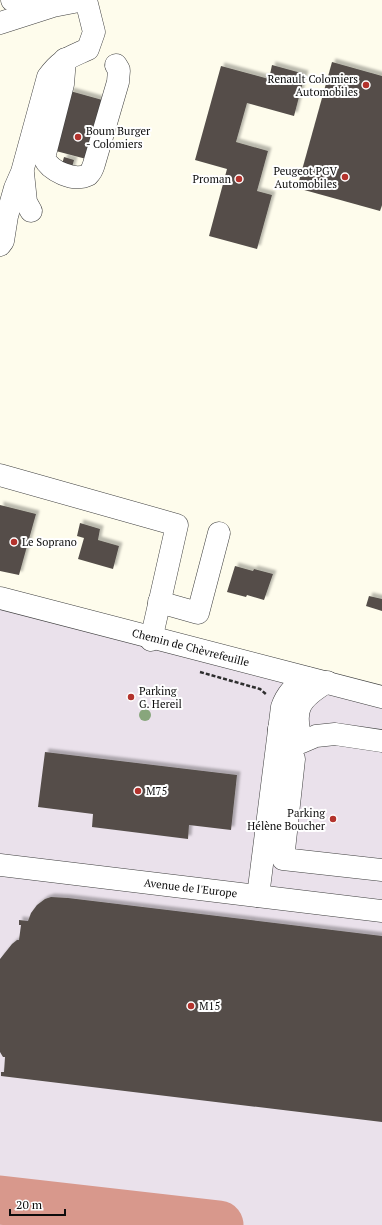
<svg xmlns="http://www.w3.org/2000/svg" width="382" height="1225" viewBox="0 0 382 1225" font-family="'PT Serif',serif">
<defs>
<filter id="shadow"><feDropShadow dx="3.5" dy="-3.5" stdDeviation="1" flood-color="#0004"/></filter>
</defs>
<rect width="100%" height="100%" fill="#fefcec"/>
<path fill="#eae1eb" d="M0 606 382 697V1225H0Z"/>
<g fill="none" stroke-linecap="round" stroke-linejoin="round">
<path stroke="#d8988c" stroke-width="49" d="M0 1200 219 1225"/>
</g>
<g fill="#544e49" filter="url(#shadow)">
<path d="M332 62 382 76V205L380 211 297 188Z"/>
<path d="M272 65 305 74 294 116 247 103 236 142 268 151 257 191 272 195 257 249 209 236 227 169 195 160 221 66 269 79Z"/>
<path d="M70 91 106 101 90 160 56 151Z"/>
<path d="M64 157 74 160 71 171 61 168Z"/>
<path d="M0 505 36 514 19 575 0 571Z"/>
<path d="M80 523 100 529 98 540 119 546 113 569 78 559 84 538 77 536Z"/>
<path d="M235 566 253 571 254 569 273 574 264 600 247 595 246 597 227 592Z"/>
<path d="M369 596 382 599V611L366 606Z"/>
<path d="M45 752 237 775 231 830 189 825 188 839 92 827 93 814 38 807Z"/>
<path d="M51 897 68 898 382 936V1122L1 1076V1072H4L5 1057H3L0 1052V959L12 944 17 940H19L21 925H19V920L28 921 31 913 37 905 45 899Z"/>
</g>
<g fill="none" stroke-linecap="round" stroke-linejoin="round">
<g stroke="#3f3f3f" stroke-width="23">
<g id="minor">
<path d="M12 0 18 3 46 6"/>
<path d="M0 23 53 6 84 0"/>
<path d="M65 59 63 84 44 158C50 171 74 182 88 175 91 172 93 168 94 164L118 82 119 70 116 65"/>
<path d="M23 173 26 202 31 211"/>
<path d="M0 245 3 241 7 216 15 188 22 172 48 77C61 59 69 58 88 49L94 32 86 0"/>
<path d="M0 475 177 525 151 640"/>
<path id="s1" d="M0 598 382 697"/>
<path d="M159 602 198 613 219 533"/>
<path d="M327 682C299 699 292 709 302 742L316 736 335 734 382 741"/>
<path d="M279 729 294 759 283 859 382 870"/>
<path id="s2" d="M0 865 382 911"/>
<path d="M258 896 282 707C287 693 295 685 307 678"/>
</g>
</g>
<path stroke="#2e2e2e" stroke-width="2.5" stroke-dasharray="4 2" stroke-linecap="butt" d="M200 672 260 689 267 695"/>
<use href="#minor" stroke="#fff" stroke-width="22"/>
</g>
<circle fill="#88a67c" cx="145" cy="715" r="6"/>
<g fill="#b3332d" stroke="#fff" stroke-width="1.5">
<circle cx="366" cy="85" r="4"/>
<circle cx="78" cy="137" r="4"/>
<circle cx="345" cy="177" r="4"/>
<circle cx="239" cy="179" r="4"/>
<circle cx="14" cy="542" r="4"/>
<circle cx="131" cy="697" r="4"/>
<circle cx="138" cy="791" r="4"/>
<circle cx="333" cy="819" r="4"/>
<circle cx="191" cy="1006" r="4"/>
</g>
<g text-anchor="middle" stroke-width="4" stroke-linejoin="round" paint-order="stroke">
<g font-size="11" fill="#0c0c0c" stroke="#fff" text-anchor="start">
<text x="358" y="83" text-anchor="end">Renault Colomiers<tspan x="358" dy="13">Automobiles</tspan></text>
<text x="86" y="135">Boum Burger<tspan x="86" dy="13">- Colomiers</tspan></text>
<text x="337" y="175" text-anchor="end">Peugeot PGV<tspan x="337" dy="13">Automobiles</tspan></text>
<text x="231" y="183" text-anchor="end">Proman</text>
<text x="22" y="546">Le Soprano</text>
<text x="139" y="695">Parking<tspan x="139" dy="13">G. Hereil</tspan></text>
<text x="146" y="795">M75</text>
<text x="325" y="817" text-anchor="end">Parking<tspan x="325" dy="13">Hélène Boucher</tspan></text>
<text x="199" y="1010">M15</text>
</g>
<g font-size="11" fill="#0c0c0c" stroke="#fff">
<text dy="4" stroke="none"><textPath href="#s1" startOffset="197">Chemin de Chèvrefeuille</textPath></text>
<text dy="4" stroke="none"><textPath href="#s2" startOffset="192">Avenue de l'Europe</textPath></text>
</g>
</g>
<path d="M10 1209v6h55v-6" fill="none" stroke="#0c0c0c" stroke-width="2"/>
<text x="16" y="1209" font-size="12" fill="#0c0c0c" stroke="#ffffff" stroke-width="3" paint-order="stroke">20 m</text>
</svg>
